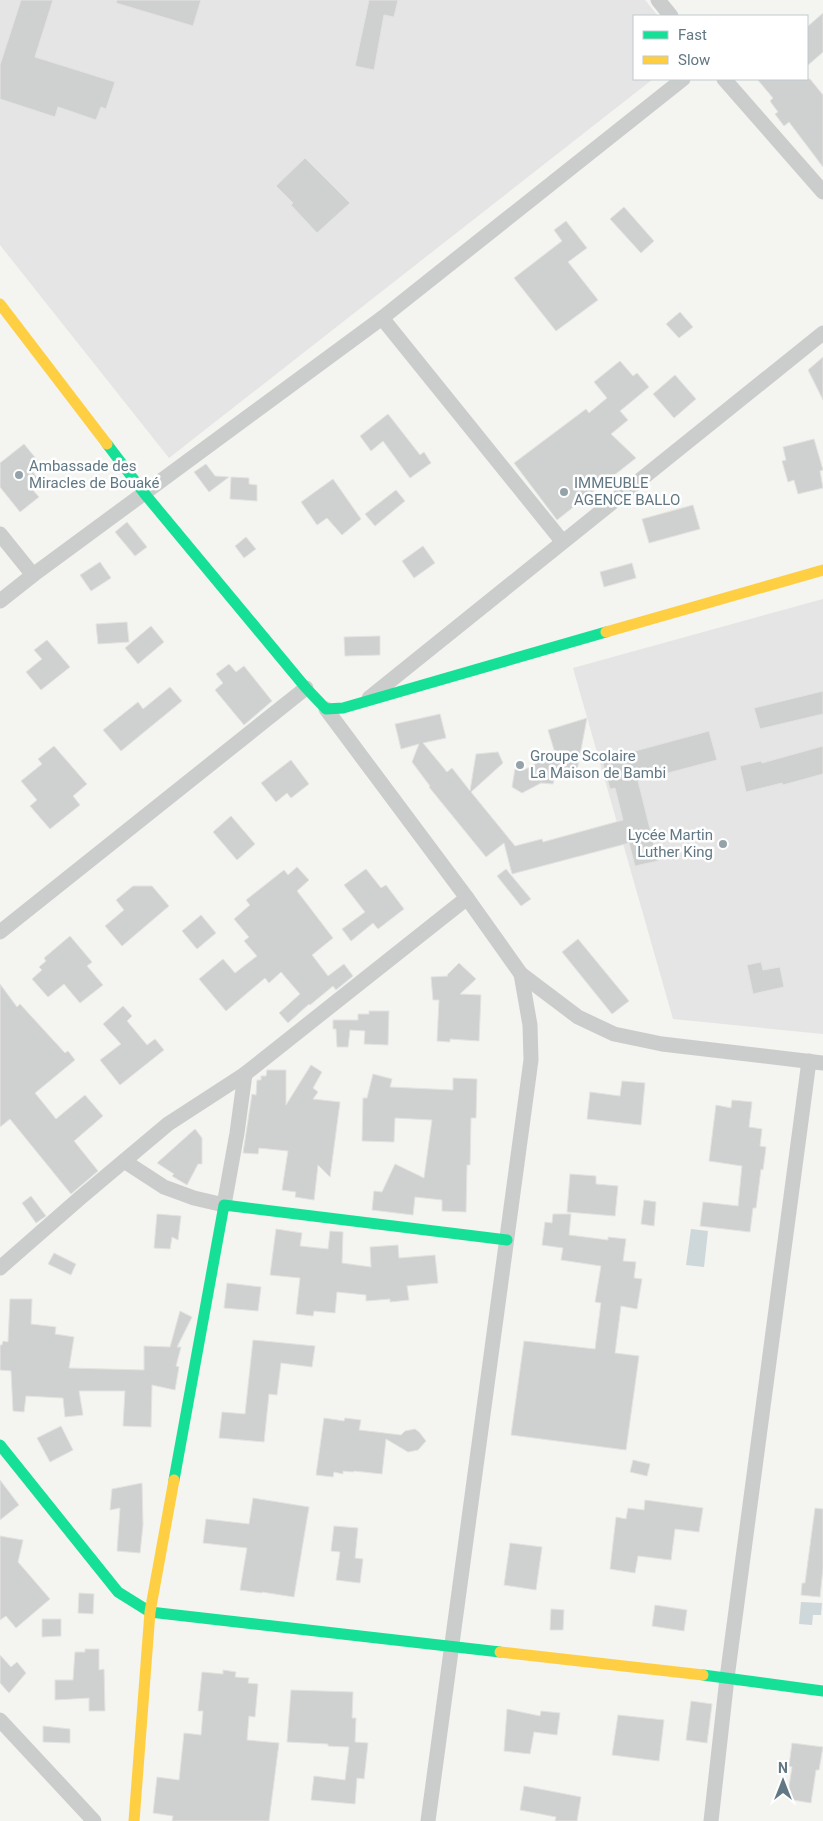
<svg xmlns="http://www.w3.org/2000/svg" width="823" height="1821" viewBox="0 0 823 1821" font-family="Roboto,sans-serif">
<rect width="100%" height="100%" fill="#f4f4f1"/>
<g fill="#e4e5e4">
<path d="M0 0H645L658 16H634V79H653L169 458 0 245Z"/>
<path d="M823 599V1034L673 1019 573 668Z"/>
</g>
<g fill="#ced7d9">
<path d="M691 1229 708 1231 704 1267 686 1265Z"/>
<path d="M801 1602 822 1603 821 1615H813L812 1625 799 1624Z"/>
</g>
<g fill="#cfd1d0" stroke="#e3e3e1">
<path d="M21 0H53L35 57 115 82 106 109 101 107 96 120 58 107 55 117 0 99V65Z"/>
<path d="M117 0H201L193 26 116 3Z"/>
<path d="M369 0H398L394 17 384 15 374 70 355 66Z"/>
<path d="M823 13V52L807 66V27Z"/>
<path d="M757 79H810L823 95V167L789 122 784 126 775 114 778 112 770 101 773 98Z"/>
<path d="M305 158 350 203 317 233 291 205 293 203 276 186Z"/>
<path d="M624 207 654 241 641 253 610 219Z"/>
<path d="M566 221 587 248 568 262 598 300 556 331 514 278 562 241 554 230Z"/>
<path d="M680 312 693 327 679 338 666 324Z"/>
<path d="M823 357V400L808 370Z"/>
<path d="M620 361 633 376 637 373 649 387 620 411 628 420 611 434 636 458 557 520 514 463 586 409 589 413 607 398 594 382Z"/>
<path d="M675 375 696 399 674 418 653 394Z"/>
<path d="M388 414 420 455 424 452 431 463 410 478 383 441 371 451 360 436Z"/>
<path d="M814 439 823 470 820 471 823 488 798 494 794 480 788 482 782 461 786 460 783 447Z"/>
<path d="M24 444 38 461 29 467 40 481 31 488 39 497 20 512 0 487V463Z"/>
<path d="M206 464 215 476 229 477 209 492 194 472Z"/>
<path d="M231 477 249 478V484L257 485V501L230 499Z"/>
<path d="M333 479 361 519 342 535 327 518 317 525 301 502Z"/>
<path d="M396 490 405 501 375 526 365 514Z"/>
<path d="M693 505 700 529 649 543 642 519Z"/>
<path d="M127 522 147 547 135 556 115 532Z"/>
<path d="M246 537 256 549 244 558 235 546Z"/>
<path d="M423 546 435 563 414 578 402 561Z"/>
<path d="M100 562 111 578 91 591 80 575Z"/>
<path d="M632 563 636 578 604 587 600 572Z"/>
<path d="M127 622 129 642 98 644 96 624Z"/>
<path d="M151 626 164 642 138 664 125 648Z"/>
<path d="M380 636V655L345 656 344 637Z"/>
<path d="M47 640 70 667 41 690 26 672 42 659 34 650Z"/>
<path d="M229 664 236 672 244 666 272 701 244 725 215 690 223 683 216 674Z"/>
<path d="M170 687 182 701 121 751 103 730 138 702 143 709Z"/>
<path d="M823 691V714L760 729 754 708Z"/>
<path d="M440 714 446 738 423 743 447 772 452 768 470 791 476 754 498 752 503 763 471 792 515 846 542 839 543 842 623 820 615 788 610 789 602 760 709 731 717 760 638 781 658 861 635 866 629 843 512 874 504 843 486 857 429 787 430 786 412 762 419 744 401 749 395 724Z"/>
<path d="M587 718 577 771 567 776 558 766 553 784 541 783 522 793 512 787 515 769 524 770 555 753 548 730Z"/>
<path d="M54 746 87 784 73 796 80 805 50 829 30 806 37 800 21 781 42 764 38 759Z"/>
<path d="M823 746V774L783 785 782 783 746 792 740 766 761 761 762 763Z"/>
<path d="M291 760 309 784 291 798 287 793 276 802 261 783Z"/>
<path d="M231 816 255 844 237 860 213 832Z"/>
<path d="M297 867 309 880 297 891 333 938 312 955 328 976 344 964 353 976 336 990 333 986 310 1005 309 1004 288 1023 279 1013 300 994 281 972 269 983 265 978 226 1011 199 979 223 959 235 973 257 956 244 941 249 937 234 919 250 905 246 900 284 870 288 875Z"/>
<path d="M366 869 381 888 386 885 404 909 378 929 373 923 351 941 342 929 365 912 344 885Z"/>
<path d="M506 869 531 899 521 906 497 876Z"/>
<path d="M133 886H152L169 906 122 946 105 926 124 910 116 900Z"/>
<path d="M201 915 216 933 197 949 182 931Z"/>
<path d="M70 936 92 962 87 966 103 985 80 1003 64 984 48 997 32 979 42 970 39 967 46 961 44 958Z"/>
<path d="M578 939 629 1001 612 1014 562 952Z"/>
<path d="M761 962 763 970 780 967 784 987 753 994 747 965Z"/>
<path d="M459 963 476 979 460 994 481 995 479 1041 450 1039V1042L437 1041 439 1000H433L431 977 448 976 447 975Z"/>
<path d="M0 984 17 1007 20 1004 65 1053 68 1051 75 1060 35 1093 56 1119 85 1095 103 1116 74 1141 98 1171 71 1194 10 1119 0 1127Z"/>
<path d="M123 1006 132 1016 127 1021 147 1045 155 1039 164 1050 120 1085 100 1060 121 1044 103 1024Z"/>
<path d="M369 1011H389L388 1045 364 1044 365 1031 350 1030 348 1047H337L336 1029H333V1020H358V1014H369Z"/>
<path d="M311 1065 322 1072 313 1088 318 1092 313 1099 340 1102 330 1177 318 1165 314 1200 295 1197 296 1192 282 1190 288 1151 259 1148 258 1154 243 1153 252 1094 256 1095 257 1080H261V1076H266L267 1070H286V1105Z"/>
<path d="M373 1074 392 1079 390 1087 453 1090V1078L477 1079 476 1118H471L470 1165H467L466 1212 442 1211V1200L415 1197 413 1215 372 1210 374 1191 382 1192 395 1164 424 1178 432 1120 395 1118 394 1142 362 1141 363 1098H367Z"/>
<path d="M622 1081 645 1083 641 1125 587 1119 590 1092 620 1096Z"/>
<path d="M732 1100 752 1102 749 1127 762 1129 760 1146 766 1147 763 1170 761 1169 756 1208H753L750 1232 700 1226 703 1202 738 1206 742 1166 709 1161 716 1105 731 1108Z"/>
<path d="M195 1129 202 1138V1164H198L187 1185 172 1176 174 1174 157 1163Z"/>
<path d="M570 1174 596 1176V1184L618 1186 615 1216 567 1212Z"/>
<path d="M31 1196 46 1216 36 1223 22 1203Z"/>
<path d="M644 1200 656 1202 654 1226 641 1224Z"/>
<path d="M157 1214 181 1216 178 1240 172 1237 170 1249 154 1248Z"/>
<path d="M553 1214H571L569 1235 608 1240V1237L626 1239 623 1261 636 1262 634 1278 642 1279 637 1309 621 1306 615 1353 639 1356 626 1450 511 1435 524 1341 595 1349 601 1303 595 1302 601 1266 561 1260 563 1248 542 1245 545 1222 552 1223Z"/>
<path d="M276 1229 302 1233 300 1246 328 1249 330 1231 343 1232 342 1263 371 1267 370 1247 398 1245 399 1258 435 1255 438 1283 407 1286 409 1300 390 1302V1299L366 1301V1295L337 1292 335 1313 314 1311 313 1316 296 1314 300 1278 270 1275Z"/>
<path d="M54 1253 76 1264 71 1275 48 1264Z"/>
<path d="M227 1283 261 1287 258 1311 224 1308Z"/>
<path d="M10 1299H32L31 1324 56 1327 55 1334 74 1337 69 1368 144 1370V1346L170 1347 180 1311 192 1317 177 1347H181L176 1366 179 1367 175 1390 152 1385 151 1427 123 1426 125 1391H79L83 1415 65 1417 63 1398 26 1396 24 1412 13 1411 11 1371 0 1370V1345H2L3 1341 8 1342Z"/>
<path d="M253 1340 315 1346 312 1367 281 1363 277 1395 269 1394 264 1442 219 1438 222 1412 245 1414Z"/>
<path d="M324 1418 344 1421 345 1418 361 1420 359 1430 401 1435 405 1431 415 1429 419 1432 426 1441 418 1450 408 1452 386 1439 382 1474 354 1471 353 1472 343 1471V1474L334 1472 333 1477 316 1475Z"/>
<path d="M61 1426 73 1450 50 1462 37 1438Z"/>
<path d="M633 1460 650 1464 647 1476 630 1472Z"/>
<path d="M0 1480 19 1505 0 1520Z"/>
<path d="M142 1483 143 1525 140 1553 117 1551 120 1508 110 1510 112 1489Z"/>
<path d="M253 1498 309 1507 294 1597 262 1592V1593L240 1590 247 1548 203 1543 206 1519 249 1524Z"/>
<path d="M645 1500 703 1508 699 1532 675 1529 671 1560 638 1556 635 1573 610 1569 616 1517 626 1519 628 1508 644 1510Z"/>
<path d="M815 1508 823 1509V1568L820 1597 801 1595 802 1583H805Z"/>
<path d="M334 1526 358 1528 355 1558 363 1559 360 1583 336 1580 340 1552 331 1551Z"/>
<path d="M0 1536 23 1540 18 1562 50 1599 16 1628 6 1616 0 1620Z"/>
<path d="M510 1543 542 1547 536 1590 504 1585Z"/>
<path d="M79 1593 94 1594 93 1614 78 1613Z"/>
<path d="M655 1605 687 1610 684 1631 652 1626Z"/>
<path d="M551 1609 564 1610 563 1630H550Z"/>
<path d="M42 1619H61V1636L42 1637Z"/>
<path d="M85 1649H99V1670L104 1669 105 1711H89V1698L55 1700V1680H73L75 1652H85Z"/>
<path d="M0 1655 11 1667 17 1662 26 1673 9 1693 0 1683Z"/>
<path d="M223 1670 236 1672 235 1677 249 1678 248 1683 258 1684 255 1717 249 1716 247 1740 279 1743 269 1821H172L173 1816 153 1813 157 1777 179 1780 184 1733 201 1735 203 1711H198L202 1672 223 1674Z"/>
<path d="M291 1690 353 1692 352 1718H356L355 1742 368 1743 364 1779 357 1778 355 1804 311 1800 314 1776 345 1780 349 1747 328 1746V1744L287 1742Z"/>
<path d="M691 1701 712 1704 707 1743 686 1740Z"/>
<path d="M507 1709 540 1716 541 1711 560 1713 557 1735 534 1732 530 1754 504 1751Z"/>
<path d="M618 1715 664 1720 659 1761 612 1755Z"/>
<path d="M43 1726 70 1729V1743L43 1742Z"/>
<path d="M792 1743 823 1747 819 1770H816L811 1803 787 1799 792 1767 789 1766Z"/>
<path d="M524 1786 581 1797 577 1821H555L556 1817 520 1810Z"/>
</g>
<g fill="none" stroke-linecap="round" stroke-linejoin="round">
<g stroke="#cbcdcd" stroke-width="15">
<path d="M658 0 671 16"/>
<path d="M724 79 823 192"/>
<path d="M382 318 562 541"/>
<path d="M0 534 33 575"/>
<path d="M0 601 33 575 382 318 683 79"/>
<path d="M369 698 823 333"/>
<path d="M326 709 467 898 521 974 578 1017 614 1034 662 1044 823 1063"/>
<path d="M0 932 306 688"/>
<path d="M124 1161 164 1187 194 1198 224 1205 237 1133 245 1074"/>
<path d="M0 1268 80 1198 168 1124 245 1074 467 898"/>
<path d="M0 1720 94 1821"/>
<path d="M428 1821 531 1060 530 1025 521 974"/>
<path d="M711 1821 727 1678 809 1061"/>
</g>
<g stroke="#16e098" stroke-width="11">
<path d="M107 444 144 493 306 688 326 709 343 708 606 632"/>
<path d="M0 1445 118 1592 150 1612 500 1652"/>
<path d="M174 1480 224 1205 507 1240"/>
<path d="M703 1675 823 1691"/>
</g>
<g stroke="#ffcf43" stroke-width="11">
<path d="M0 304 107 444"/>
<path d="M606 632 823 570"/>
<path d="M500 1652 703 1675"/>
<path d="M134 1821 150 1612 174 1480"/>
</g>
</g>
<g fill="#94a3aa" stroke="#fff" stroke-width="2">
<circle cx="19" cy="475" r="5"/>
<circle cx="564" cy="492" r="5"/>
<circle cx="520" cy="765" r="5"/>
<circle cx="723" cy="844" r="5"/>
</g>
<g text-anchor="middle" stroke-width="5" stroke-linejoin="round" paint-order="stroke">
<g font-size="15" fill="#617884" stroke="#fff" text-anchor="start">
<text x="29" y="471">Ambassade des<tspan x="29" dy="17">Miracles de Bouaké</tspan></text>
<text x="574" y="488">IMMEUBLE<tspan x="574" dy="17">AGENCE BALLO</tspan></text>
<text x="530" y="761">Groupe Scolaire<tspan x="530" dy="17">La Maison de Bambi</tspan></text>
<text x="713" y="840" text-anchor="end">Lycée Martin<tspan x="713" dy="17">Luther King</tspan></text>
</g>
</g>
<rect x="633" y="15" width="175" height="65" fill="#ffffff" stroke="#c0c9ce"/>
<rect x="643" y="31" width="25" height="8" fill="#16e098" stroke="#c0c9ce"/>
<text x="678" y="40" font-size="15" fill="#617884">Fast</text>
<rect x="643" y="56" width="25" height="8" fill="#ffcf43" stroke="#c0c9ce"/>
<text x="678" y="65" font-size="15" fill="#617884">Slow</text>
<g transform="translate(783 1781)" stroke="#ffffff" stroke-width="4" paint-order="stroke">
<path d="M0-4L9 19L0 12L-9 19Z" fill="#617884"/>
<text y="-8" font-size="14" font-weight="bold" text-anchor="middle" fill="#617884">N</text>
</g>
</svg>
